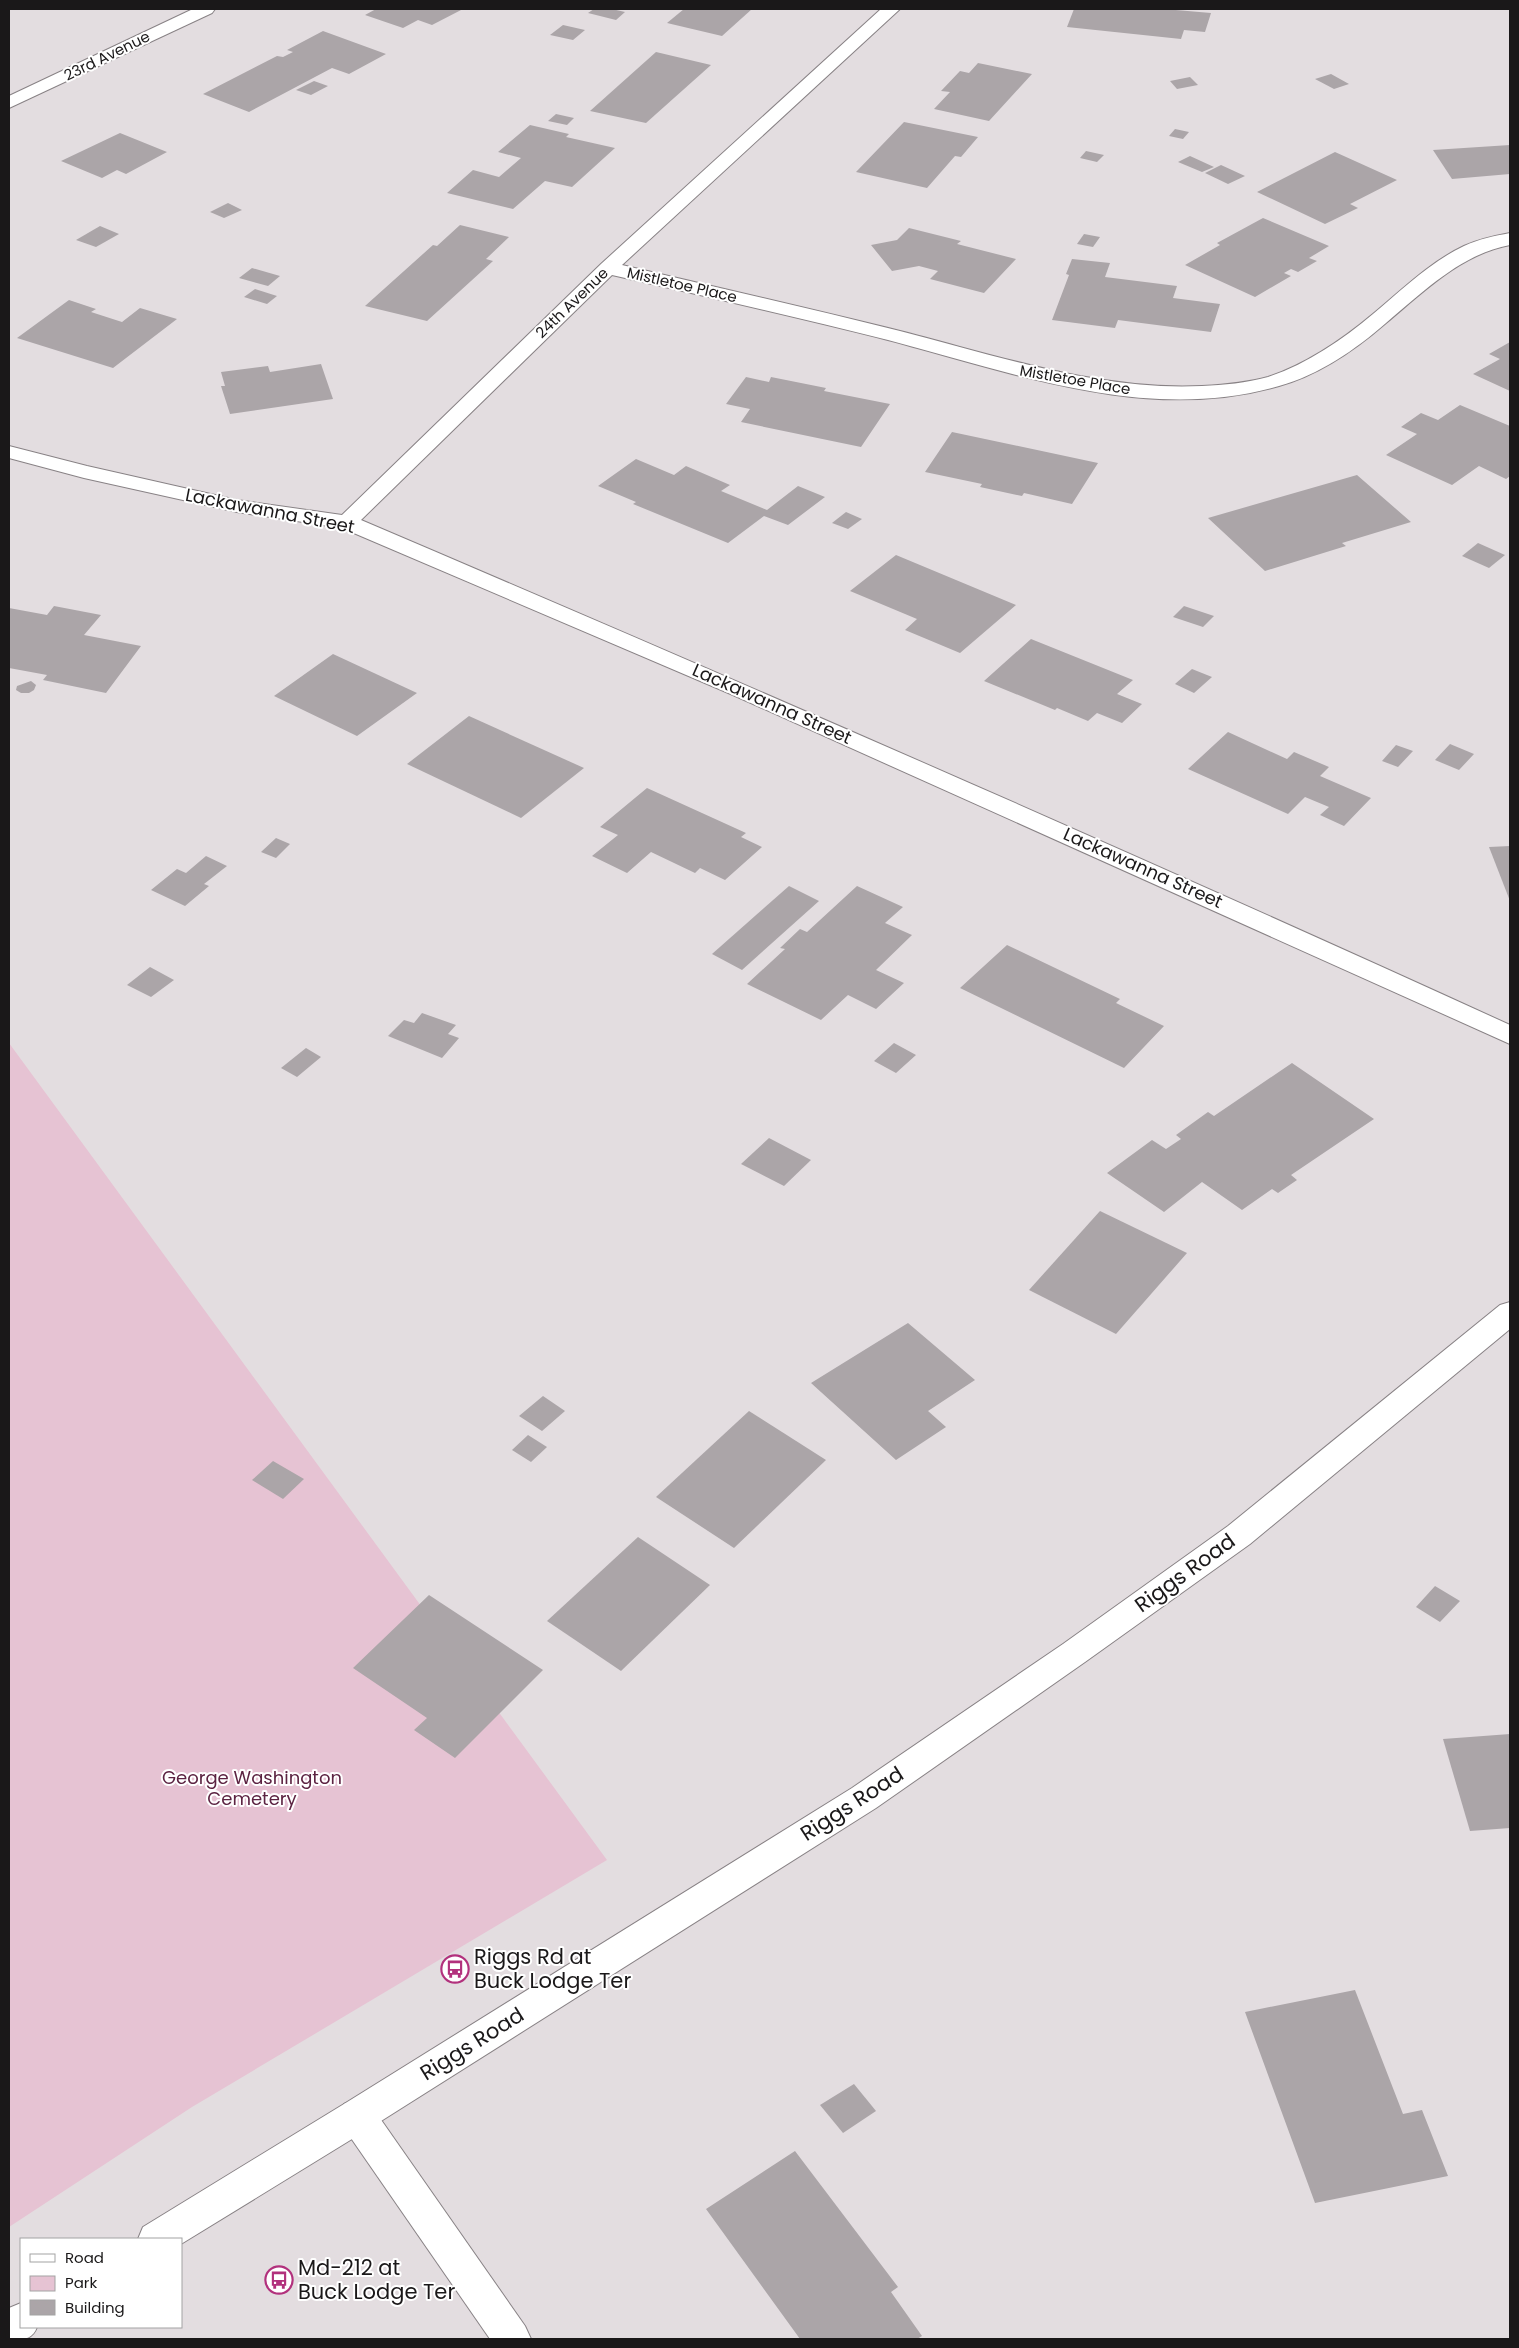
<svg xmlns="http://www.w3.org/2000/svg" width="1519" height="2348" viewBox="0 0 1519 2348" font-family="Poppins,sans-serif">
<rect width="100%" height="100%" fill="#e3dde0"/>
<path fill="#e6c3d3" d="M9 1043 607 1860 192 2107 9 2227Z"/>
<g fill="#aba5a8">
<path d="M376 9H463L432 25 418 20 403 28 365 15Z"/>
<path d="M594 9H612L625 12 616 20 588 13Z"/>
<path d="M684 9H752L722 36 667 23Z"/>
<path d="M1074 9H1164L1211 13 1205 32 1184 30 1181 39 1067 27Z"/>
<path d="M563 25 585 30 573 40 550 35Z"/>
<path d="M323 31 386 54 349 74 332 68 249 112 203 94 277 56 283 57 293 52 287 50Z"/>
<path d="M656 52 711 65 646 123 590 111Z"/>
<path d="M978 63 1032 74 989 121 934 109 950 92 941 91 960 71 969 73Z"/>
<path d="M1331 74 1349 84 1334 89 1315 79Z"/>
<path d="M1190 77 1198 85 1177 89 1170 81Z"/>
<path d="M314 81 328 86 311 95 296 90Z"/>
<path d="M556 114 574 118 567 125 548 121Z"/>
<path d="M904 122 978 137 961 157 955 156 927 188 856 172Z"/>
<path d="M530 125 569 134 566 137 615 148 572 187 545 181 513 209 447 193 473 170 499 177 521 158 498 152Z"/>
<path d="M1175 129 1189 132 1183 139 1169 136Z"/>
<path d="M120 133 167 152 126 174 117 170 102 178 61 161Z"/>
<path d="M1510 145V174L1452 179 1433 150Z"/>
<path d="M1086 151 1104 155 1097 162 1080 158Z"/>
<path d="M1335 152 1397 180 1350 204 1358 208 1325 224 1257 192Z"/>
<path d="M1190 156 1214 167 1202 172 1178 162Z"/>
<path d="M1221 165 1245 176 1228 184 1205 173Z"/>
<path d="M228 203 242 210 224 218 210 212Z"/>
<path d="M1263 218 1329 246 1309 258 1317 261 1298 272 1291 269 1284 273 1291 276 1255 297 1185 265 1220 245 1217 243Z"/>
<path d="M460 225 509 237 486 259 493 261 427 321 365 306 433 245 437 246Z"/>
<path d="M100 226 119 234 96 247 76 240Z"/>
<path d="M909 228 961 241 957 244 1016 259 984 293 930 279 938 271 919 266 892 271 871 245 897 240Z"/>
<path d="M1084 234 1100 237 1093 247 1077 244Z"/>
<path d="M1072 259 1110 263 1105 277 1177 286 1173 298 1220 304 1211 332 1118 320 1115 328 1052 320 1069 275 1066 274Z"/>
<path d="M252 268 280 276 268 286 239 278Z"/>
<path d="M255 289 277 296 267 304 244 297Z"/>
<path d="M69 300 96 309 91 312 122 322 140 308 177 319 113 368 17 338Z"/>
<path d="M1510 342V391L1473 374 1500 359 1489 354Z"/>
<path d="M321 364 333 399 230 414 221 386H225L221 372 268 366 270 372Z"/>
<path d="M746 377 769 382 771 377 826 388 824 391 890 404 861 447 741 422 750 409 726 404Z"/>
<path d="M1460 405 1510 426V476L1506 479 1479 466 1452 485 1386 455 1417 434 1401 427 1421 413 1438 420Z"/>
<path d="M952 432 1098 463 1072 504 1024 493 1022 496 980 487 982 484 925 472Z"/>
<path d="M636 459 674 475 686 466 730 485 721 491 767 510 798 486 825 497 788 525 764 516 728 543 633 504 636 502 598 486Z"/>
<path d="M1357 475 1411 522 1342 543 1346 546 1265 571 1208 518Z"/>
<path d="M846 512 862 519 848 529 832 523Z"/>
<path d="M1478 543 1505 555 1489 568 1462 556Z"/>
<path d="M896 555 1016 605 960 653 905 630 917 619 850 591Z"/>
<path d="M54 606 101 615 84 635 141 646 106 693 43 680 47 675 9 668V608L47 615Z"/>
<path d="M1184 606 1214 616 1203 627 1173 617Z"/>
<path d="M1031 639 1133 680 1117 694 1142 704 1122 723 1097 713 1088 721 1057 708 1055 710 984 681Z"/>
<path d="M333 654 417 693 357 736 274 696Z"/>
<path d="M1192 669 1212 677 1194 693 1175 684Z"/>
<path d="M31 681 36 685 34 690 29 693H21L16 690 17 686Z"/>
<path d="M469 716 584 768 521 818 407 764Z"/>
<path d="M1228 732 1287 759 1294 752 1329 767 1320 776 1371 798 1344 826 1320 815 1329 807 1305 797 1288 814 1188 769Z"/>
<path d="M1450 744 1474 754 1459 770 1435 760Z"/>
<path d="M1396 745 1413 751 1398 767 1382 761Z"/>
<path d="M647 788 746 833 741 837 762 847 725 880 700 868 695 873 651 852 627 873 592 856 618 835 600 827Z"/>
<path d="M276 838 290 844 276 858 261 852Z"/>
<path d="M1510 846V901L1489 847Z"/>
<path d="M206 856 227 866 204 884 209 886 185 906 151 890 177 869 186 873Z"/>
<path d="M789 886 819 901 742 970 712 954Z"/>
<path d="M857 886 903 907 885 923 912 935 876 970 904 983 876 1009 848 995 821 1020 747 984 785 949 780 948 800 929 807 932Z"/>
<path d="M1007 945 1120 999 1116 1003 1164 1026 1124 1068 960 988Z"/>
<path d="M150 967 174 980 151 997 127 985Z"/>
<path d="M422 1013 456 1025 448 1034 459 1038 442 1058 388 1036 404 1020 414 1023Z"/>
<path d="M894 1043 916 1055 896 1073 874 1061Z"/>
<path d="M306 1048 321 1057 297 1077 281 1068Z"/>
<path d="M1292 1063 1374 1119 1291 1175 1297 1180 1278 1193 1272 1189 1242 1210 1202 1182 1164 1212 1107 1173 1152 1140 1166 1149 1181 1139 1176 1135 1208 1112 1214 1116Z"/>
<path d="M769 1138 811 1160 784 1186 741 1164Z"/>
<path d="M1100 1211 1187 1253 1116 1334 1029 1290Z"/>
<path d="M908 1323 975 1380 928 1411 946 1427 896 1460 811 1383Z"/>
<path d="M543 1396 565 1411 542 1431 519 1416Z"/>
<path d="M749 1411 826 1460 734 1548 656 1497Z"/>
<path d="M528 1435 547 1447 531 1462 512 1450Z"/>
<path d="M273 1461 304 1479 283 1499 252 1480Z"/>
<path d="M638 1537 710 1585 621 1671 547 1621Z"/>
<path d="M1435 1586 1460 1601 1440 1622 1416 1607Z"/>
<path d="M429 1595 543 1670 455 1758 414 1730 427 1718 353 1668Z"/>
<path d="M1510 1734V1828L1470 1831 1443 1739Z"/>
<path d="M1355 1990 1403 2114 1422 2110 1448 2176 1315 2203 1245 2012Z"/>
<path d="M854 2084 876 2111 843 2133 820 2105Z"/>
<path d="M795 2151 898 2287 891 2292 922 2336 917 2339H800L706 2209Z"/>
</g>
<g fill="none" stroke-linecap="round" stroke-linejoin="round">
<g stroke="#888285" stroke-width="2">
<g id="minor">
<path d="M193 9H215L212 13 9 108V96Z"/>
<path d="M881 9H900L622 265C715 287 807 308 900 331 999 356 1098 391 1202 386 1224 385 1246 383 1268 377 1307 364 1342 340 1373 314 1402 290 1430 262 1464 246 1479 239 1494 236 1510 233V245C1461 254 1423 292 1386 323 1355 350 1319 375 1279 386 1149 424 1014 373 888 340 797 317 704 296 612 275L361 520C746 684 1129 851 1510 1025V1044L733 695 342 528 237 512 84 478 9 458V446L87 466 237 500 342 515 601 264Z"/>
<path d="M357 2099 370 2104 525 2326 531 2339H490L344 2128 339 2116 344 2104Z"/>
</g>
</g>
<g stroke="#888285" stroke-width="2">
<g id="major">
<path d="M1510 1302V1329L1250 1544 1085 1662 876 1808 370 2128 181 2244V2239H138L143 2227 344 2104 852 1788 1063 1644 1228 1526 1500 1305Z"/>
<path d="M21 2303V2327H37C32 2341 22 2339 9 2339V2308Z"/>
</g>
</g>
<use href="#minor" fill="#fff" fill-rule="evenodd"/>
<use href="#major" fill="#fff" fill-rule="evenodd"/>
</g>
<defs>
<g id="bus-ring" transform="scale(1.4375)"><circle r="9.5" fill="#fff" stroke="#b2317d" stroke-width="1.5"/><path d="M-5-6H5V4H4V6H2V4H-2V6H-4V4H-5ZM-3.5-4V0h7V-4ZM-3.5 1.2v1.5H-2V1.2ZM2 1.2v1.5H3.5V1.2Z" fill="#b2317d"/></g>
</defs>
<g fill-rule="evenodd">
<use href="#bus-ring" x="455" y="1969"/>
<use href="#bus-ring" x="279" y="2280"/>
</g>
<g text-anchor="middle" stroke-width="4" stroke-linejoin="round" paint-order="stroke">
<g font-size="15" fill="#1a1819" stroke="#fff">
<text transform="translate(107 56) rotate(-26)" y="5">23rd Avenue</text>
<text transform="translate(682 285) rotate(13)" y="5">Mistletoe Place</text>
<text transform="translate(572 303) rotate(-44)" y="5">24th Avenue</text>
<text transform="translate(1075 380) rotate(10)" y="5">Mistletoe Place</text>
</g>
<g font-size="18" fill="#1a1819" stroke="#fff">
<text transform="translate(270 511) rotate(11)" y="6">Lackawanna Street</text>
<text transform="translate(772 704) rotate(24)" y="6">Lackawanna Street</text>
<text transform="translate(1143 868) rotate(24)" y="6">Lackawanna Street</text>
</g>
<g font-size="18" fill="#5c2342" stroke="#fff">
<text x="252" y="1784">George Washington<tspan x="252" dy="21">Cemetery</tspan></text>
</g>
<g font-size="21" fill="#1a1819" stroke="#fff">
<text transform="translate(1185 1573) rotate(-36)" y="7">Riggs Road</text>
<text transform="translate(852 1804) rotate(-33)" y="7">Riggs Road</text>
<text transform="translate(472 2044) rotate(-32)" y="7">Riggs Road</text>
</g>
<g font-size="21" fill="#1a1819" stroke="#fff" text-anchor="start">
<text x="474" y="1964">Riggs Rd at<tspan x="474" dy="24">Buck Lodge Ter</tspan></text>
<text x="298" y="2275">Md-212 at<tspan x="298" dy="24">Buck Lodge Ter</tspan></text>
</g>
</g>
<rect width="1519" height="2348" fill="none" stroke="#1a1819" stroke-width="20"/>
<rect x="20" y="2238" width="162" height="90" fill="#ffffff" stroke="#a3a3a3"/>
<rect x="30" y="2254" width="25" height="8" fill="#ffffff" stroke="#a3a3a3"/>
<text x="65" y="2263" font-size="15" fill="#1a1819">Road</text>
<rect x="30" y="2276" width="25" height="15" fill="#e6c3d3" stroke="#a3a3a3"/>
<text x="65" y="2288" font-size="15" fill="#1a1819">Park</text>
<rect x="30" y="2300" width="25" height="15" fill="#aba5a8" stroke="#a3a3a3"/>
<text x="65" y="2313" font-size="15" fill="#1a1819">Building</text>
</svg>
